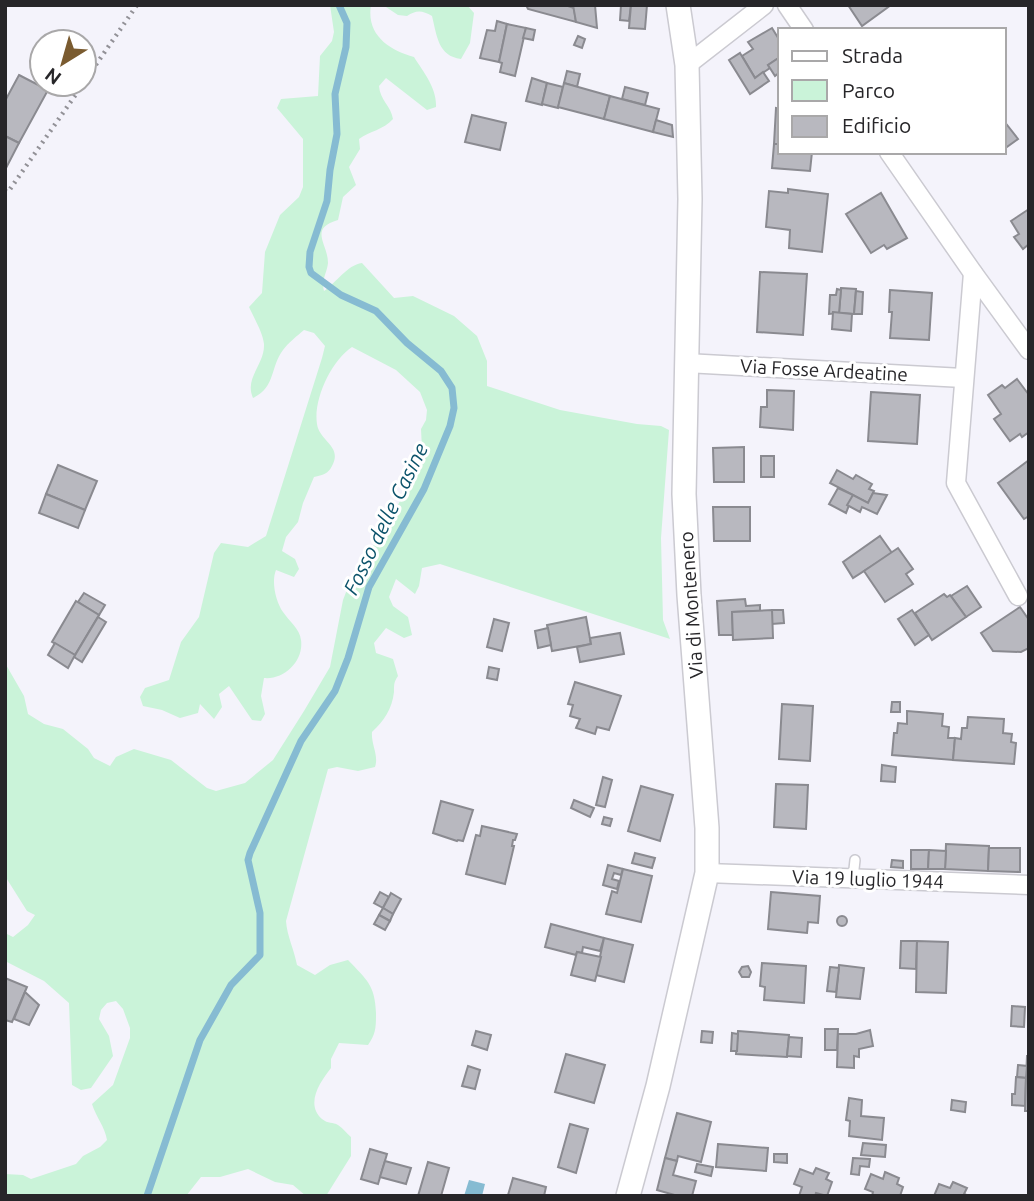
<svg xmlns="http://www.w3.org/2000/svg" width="1034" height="1201" viewBox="0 0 1034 1201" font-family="Ubuntu,sans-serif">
<rect width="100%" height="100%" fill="#f4f3fb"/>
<g fill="#caf3d9">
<path d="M330 5H371C366 35 389 50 414 57 424 73 437 88 436 107L427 110 386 78 379 86C380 100 391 106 393 119 383 130 370 131 359 139L360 149 349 167 356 185 343 197 338 220C308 229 328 243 328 263 327 273 321 280 324 291 336 283 347 265 362 263L394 298 413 296 454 316 477 336 487 361V386L560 410 637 424 661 426 669 430 661 538 663 620 670 639 440 564 422 568 419 586 415 594 396 579 389 597 393 606 408 617 412 635 404 638 386 628 374 643 376 653 393 659 398 676C394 682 394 684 394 692 392 709 384 721 372 732 371 745 379 755 375 767L358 771 337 767 328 769 286 921C287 936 294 949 297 965L315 975 330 965 348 960C367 980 375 985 376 1013 376 1027 376 1034 368 1045L339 1043 331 1059V1068C320 1082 305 1104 322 1119 328 1124 333 1122 338 1125 343 1128 347 1134 351 1137V1156L326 1196H306L293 1185 275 1182 248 1169 220 1177H201L186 1196H5V1174L23 1175 31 1179 76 1164 83 1156 100 1147 107 1140C105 1127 96 1117 92 1104L113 1085 130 1038V1028L123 1009 116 1001 107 1003 101 1010 99 1019 109 1036 113 1056 91 1088 81 1090 72 1085 69 1003 44 981 5 961V933L13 937 28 925 35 915 27 911 5 876V663L24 696 28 714 44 724 63 729 88 749 94 758 110 766 116 757 134 749 171 760 207 788 216 791 245 783 273 760 304 711 330 667 343 600 350 582 391 518 417 469 422 449 421 429 426 420 427 410 420 392 396 370 352 347C332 360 313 399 317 424 319 441 343 446 332 466 328 474 323 475 314 477L303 503 298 522 286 537 282 551 295 559 299 569 294 577 276 570C271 582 276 602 283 612 289 621 300 629 301 640 304 661 284 680 264 678L261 696 265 714 261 721 252 720 229 686 219 694 222 707 214 719 200 704 198 713 180 718 162 710 143 706 140 697 145 688 169 680 181 642 199 617 214 553 221 543 248 547 266 536 322 358 325 346 314 333 304 330C297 336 288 343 283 350 270 367 276 387 253 398 244 378 265 364 264 344 263 333 254 318 249 307L262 293 265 252 280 215 299 197 303 187V139L277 108 281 99 318 96 320 56 332 41 334 32Z"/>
<path d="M383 5H467L474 13 470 43 461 59C438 56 437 36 432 16 422 10 416 10 407 16L398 15Z"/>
</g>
<path fill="#86bbd2" d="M469 1180 485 1184 482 1196H464Z"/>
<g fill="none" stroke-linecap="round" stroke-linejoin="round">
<path stroke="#86bbd2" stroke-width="7" d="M147 1196 200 1040 231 985 260 955V913L248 860 250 853 301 741 335 691 348 658 369 587 424 489 450 426 454 408 452 388 441 371 407 343 376 311 341 295 311 273 309 267 310 252 327 201 330 170 337 134 335 94 346 47 347 23 339 5"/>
</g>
<g fill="#b8b8bf" stroke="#8a8a90" stroke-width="2">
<path d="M526 5H565L574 8 576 22 528 9Z"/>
<path d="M573 5H595L597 28 576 22Z"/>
<path d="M621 5H631L629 21 620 20Z"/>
<path d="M631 5H647L645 29 629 28Z"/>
<path d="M848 5H891L862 26Z"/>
<path d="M497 21 507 24 499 62 480 58 487 30 495 31Z"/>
<path d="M507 24 526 28 515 76 500 72 502 63 499 62Z"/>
<path d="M526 28 535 30 533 40 523 38Z"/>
<path d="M772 28 780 41V57L768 65 770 68 755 78 742 56 753 49 748 42Z"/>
<path d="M578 36 585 39 582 48 574 45Z"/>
<path d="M740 53 755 78 763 72 769 81 750 94 729 60Z"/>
<path d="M780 57V72L775 76 768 65Z"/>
<path d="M567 71 580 74 577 87 564 83Z"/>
<path d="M19 75 48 90 19 143 5 136V101Z"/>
<path d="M532 78 547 83 542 105 526 101Z"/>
<path d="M547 83 563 87 558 108 542 104Z"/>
<path d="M564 83 610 96 604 119 558 107Z"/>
<path d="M625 87 648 93 645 105 622 99Z"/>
<path d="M610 96 659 109 653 132 604 119Z"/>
<path d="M776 108 780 109V144H774Z"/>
<path d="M472 115 506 123 500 150 465 142Z"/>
<path d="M656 120 672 125 673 137 653 132Z"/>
<path d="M1004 121 1018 139 1004 149Z"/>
<path d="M5 136 19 143 5 170Z"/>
<path d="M774 144H780V152H812L810 171 772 168Z"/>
<path d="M788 189 828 194 822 252 789 248 790 230 766 227 769 191 788 193Z"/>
<path d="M881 193 907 238 887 249 884 245 871 253 846 214Z"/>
<path d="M1029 209V244L1023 249 1014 237 1019 234 1011 221Z"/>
<path d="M760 272 807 274 803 335 757 332Z"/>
<path d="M841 288 856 289 854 314 839 313Z"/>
<path d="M837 289 841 290 839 313 829 314 830 295H836Z"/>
<path d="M890 290 932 293 929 340 890 338 892 312H889Z"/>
<path d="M856 291 863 292 862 314H854Z"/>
<path d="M833 312 852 314 851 331 832 329Z"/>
<path d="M1017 379 1029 395V432L1022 437 1020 434 1010 441 994 419 1001 414 988 395 1002 385 1005 388Z"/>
<path d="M767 390 794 391 793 430 760 427 761 407H767Z"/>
<path d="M871 392 920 395 917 444 868 441Z"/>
<path d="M744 447V482H714L713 448Z"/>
<rect x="761" y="456" width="13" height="21"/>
<path d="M1029 460V516L1024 519 998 483Z"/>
<path d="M58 465 97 481 85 510 46 494Z"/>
<path d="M837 470 853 479 856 475 872 484 869 489 874 491 868 503 830 483Z"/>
<path d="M838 488 853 495 846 513 829 504Z"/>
<path d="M873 493 887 495 877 514 862 507 860 512 847 505 853 495 868 503Z"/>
<path d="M46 494 85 510 78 528 39 513Z"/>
<path d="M713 507H750V541H714Z"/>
<path d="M880 536 892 553 853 578 843 562Z"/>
<path d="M898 548 913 569 906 574 913 584 885 602 864 571Z"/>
<path d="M967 586 981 607 966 617 951 596Z"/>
<path d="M84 593 105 605 99 615 78 602Z"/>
<path d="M944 594 947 597 950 595 966 617 932 640 915 613Z"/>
<path d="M745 599 746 606 760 605V611L732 612 733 635H719L717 601Z"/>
<path d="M76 601 99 615 75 655 52 642Z"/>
<path d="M1020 607 1029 620V648L1021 652 993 651 981 633Z"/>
<path d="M772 610H783L784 623 772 624Z"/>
<path d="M772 610 773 638 733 640 732 612Z"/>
<path d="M912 610 929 635 915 645 898 619Z"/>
<path d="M98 617 106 622 82 662 74 657Z"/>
<path d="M586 617 591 644 552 651 547 625Z"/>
<path d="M494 619 509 623 502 651 487 647Z"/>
<path d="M548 628 551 645 538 648 535 631Z"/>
<path d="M620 633 624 654 580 662 577 647 591 644 590 638Z"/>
<path d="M55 643 75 655 68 668 48 655Z"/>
<path d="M489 667 499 669 497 680 487 678Z"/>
<path d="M575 682 621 696 609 730 597 727 595 734 576 728 580 719 570 716 573 705 568 704Z"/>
<path d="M892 702H900V712H891Z"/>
<path d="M782 704 813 706 810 761 779 759Z"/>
<path d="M907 711 943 714 942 726 949 727 948 738H955L953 760 892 755 894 733H897L898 723 907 724Z"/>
<path d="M968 717 1004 719 1003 733 1012 734 1011 742 1016 743 1014 764 953 760 955 738 961 739 962 728H967Z"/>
<path d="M882 765 896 767 895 782 881 781Z"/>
<path d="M603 777 612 780 605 807 596 805Z"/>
<path d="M776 784 808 785 806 829 774 827Z"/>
<path d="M641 786 673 795 660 841 628 831Z"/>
<path d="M574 800 594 808 590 817 571 808Z"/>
<path d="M441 801 473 810 463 841 458 840 457 841 433 833Z"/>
<path d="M604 817 612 819 610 826 602 824Z"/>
<path d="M482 826 517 834 515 840H513L512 846H514L505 884 466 874 476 835 480 836Z"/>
<path d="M946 844 989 846 988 871 945 869Z"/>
<path d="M989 848H1020V872L988 871Z"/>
<path d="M911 850H929L928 869H911Z"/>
<path d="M929 850 946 851 945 869H928Z"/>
<path d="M635 853 655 858 652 868 632 863Z"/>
<path d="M892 860 903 861V868L891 867Z"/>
<path d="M608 865 623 869 621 875 614 873 612 879 619 881 617 889 603 885Z"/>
<path d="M623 869 652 876 641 922 606 914 612 891 617 893Z"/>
<path d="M380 892 389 897 383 908 374 903Z"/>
<path d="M771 892 820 896 818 923 808 922 807 933 768 929Z"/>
<path d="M391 893 401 899 393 914 383 908Z"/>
<path d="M383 908 393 914 390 921 379 915Z"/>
<path d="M379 915 390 921 385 930 374 924Z"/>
<circle cx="842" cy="921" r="5"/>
<path d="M551 924 604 938 600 951 583 947 582 953 577 952 576 955 545 947Z"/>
<path d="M604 938 633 945 624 982 596 975Z"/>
<path d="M901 941H917L916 969 900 968Z"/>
<path d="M917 941 948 942 946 993 916 992Z"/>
<path d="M577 952 601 957 595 981 571 975Z"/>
<path d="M762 963 806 966 804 1003 764 1000 765 987 760 986Z"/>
<path d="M839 965 864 968 860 999 836 997Z"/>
<path d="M748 966 751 972 749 977H742L739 972 742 967Z"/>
<path d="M830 967 839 968 836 992 827 991Z"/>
<path d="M5 978 27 987 12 1022 5 1020Z"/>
<path d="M25 992 39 1005 29 1025 14 1019Z"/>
<path d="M1012 1006 1025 1007 1024 1027 1011 1026Z"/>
<path d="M825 1029H838L837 1050H825Z"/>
<path d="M870 1030 873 1046 859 1049V1057L854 1056V1068L837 1067 838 1034H856Z"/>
<path d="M476 1031 491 1035 487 1050 472 1045Z"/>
<path d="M702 1031 713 1032 712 1043 701 1042Z"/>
<path d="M738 1031 789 1035 787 1057 736 1054Z"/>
<path d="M732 1033 738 1034 737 1051H731Z"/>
<path d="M789 1037 802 1038 801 1057 787 1056Z"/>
<path d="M566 1054 605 1065 594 1103 555 1092Z"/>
<path d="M1027 1056H1029V1078H1026Z"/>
<path d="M1018 1065 1027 1066 1026 1078 1017 1077Z"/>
<path d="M468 1066 480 1070 475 1089 462 1086Z"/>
<path d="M1016 1077 1026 1078 1025 1106 1012 1105V1094H1015Z"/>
<path d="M1026 1078H1029V1111H1025Z"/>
<path d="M849 1098 862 1100 861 1116 884 1118 882 1140 849 1136 850 1121 846 1120Z"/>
<path d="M952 1100 966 1102 965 1112 951 1110Z"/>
<path d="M677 1113 711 1122 701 1162 678 1156 677 1161 665 1158Z"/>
<path d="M570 1124 588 1129 576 1173 558 1167Z"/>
<path d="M863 1143 886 1145 885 1157 861 1155Z"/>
<path d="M718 1144 768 1148 766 1171 716 1167Z"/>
<path d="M370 1149 387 1154 378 1184 361 1179Z"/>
<path d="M774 1154H787V1163L774 1162Z"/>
<path d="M665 1158 677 1161 673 1175 696 1181 692 1196H678L657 1190Z"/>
<path d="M853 1158 870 1159 869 1167 860 1166 859 1175 851 1174Z"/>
<path d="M385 1161 411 1168 406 1184 380 1177Z"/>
<path d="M428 1162 449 1168 441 1196H418Z"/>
<path d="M697 1164 713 1167 711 1176 695 1172Z"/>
<path d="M816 1168 829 1173 826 1179 832 1182 827 1196 816 1193 815 1196H799L802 1187 794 1184 800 1169 813 1174Z"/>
<path d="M885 1172 899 1178 897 1184 903 1187 900 1196H872L873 1192 865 1189 871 1174 883 1179Z"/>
<path d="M513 1178 546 1187 544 1196 508 1195Z"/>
<path d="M953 1182 967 1188 964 1194 969 1196H934L939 1184 950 1188Z"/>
</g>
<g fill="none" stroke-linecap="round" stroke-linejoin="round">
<g stroke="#cbcad1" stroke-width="12">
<path id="service" d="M853 878 855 860"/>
</g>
<g stroke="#cbcad1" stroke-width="21">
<g id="minor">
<path d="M787 5 804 30"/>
<path d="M687 65 764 5"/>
<path d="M889 152 973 273 1029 350"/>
<path d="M973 273 956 483 1018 596"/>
<path d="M686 363 963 378"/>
<path d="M707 873 1029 885"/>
</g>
</g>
<g stroke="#cbcad1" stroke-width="26">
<path id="tertiary" d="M628 1196 658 1086 707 873V828L689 595 684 494 690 199 687 65 678 5"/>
</g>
<g stroke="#929197" stroke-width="4.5" stroke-dasharray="2 5" stroke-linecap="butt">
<path d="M84 82 137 5"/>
<path d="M5 191 8 192 83 84"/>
</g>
<use href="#service" stroke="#fff" stroke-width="9"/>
<use href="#minor" stroke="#fff" stroke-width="18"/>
<use href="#tertiary" stroke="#fff" stroke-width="23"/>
</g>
<g text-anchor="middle" stroke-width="6" stroke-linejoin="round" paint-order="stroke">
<g font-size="19" fill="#272629" stroke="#fff">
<text transform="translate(824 370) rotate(3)" y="7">Via Fosse Ardeatine</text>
<text transform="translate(691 605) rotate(-94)" y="7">Via di Montenero</text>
<text transform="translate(868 879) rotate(2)" y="7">Via 19 luglio 1944</text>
</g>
<g font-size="21" font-style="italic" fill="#0c536b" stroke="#fff">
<text transform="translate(386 519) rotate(-64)" y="7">Fosso delle Casine</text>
</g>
</g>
<rect width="1034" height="1201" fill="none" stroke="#272629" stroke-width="14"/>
<rect x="778" y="28" width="228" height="126" fill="#ffffff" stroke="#a9a8a9" stroke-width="2"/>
<rect x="792" y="51" width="35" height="10" fill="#ffffff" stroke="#a9a8a9" stroke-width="2"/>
<text x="842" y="63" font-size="21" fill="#272629">Strada</text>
<rect x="792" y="80" width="35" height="21" fill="#caf3d9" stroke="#a9a8a9" stroke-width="2"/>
<text x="842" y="98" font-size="21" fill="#272629">Parco</text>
<rect x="792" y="116" width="35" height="21" fill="#b8b8bf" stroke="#a9a8a9" stroke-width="2"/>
<text x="842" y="133" font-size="21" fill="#272629">Edificio</text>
<g transform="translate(63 63) rotate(217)"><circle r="33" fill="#ffffff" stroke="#a9a8a9" stroke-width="2"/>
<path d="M0-5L12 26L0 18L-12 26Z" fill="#7a5b30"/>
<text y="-10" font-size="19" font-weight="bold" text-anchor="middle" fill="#272629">N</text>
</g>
</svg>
